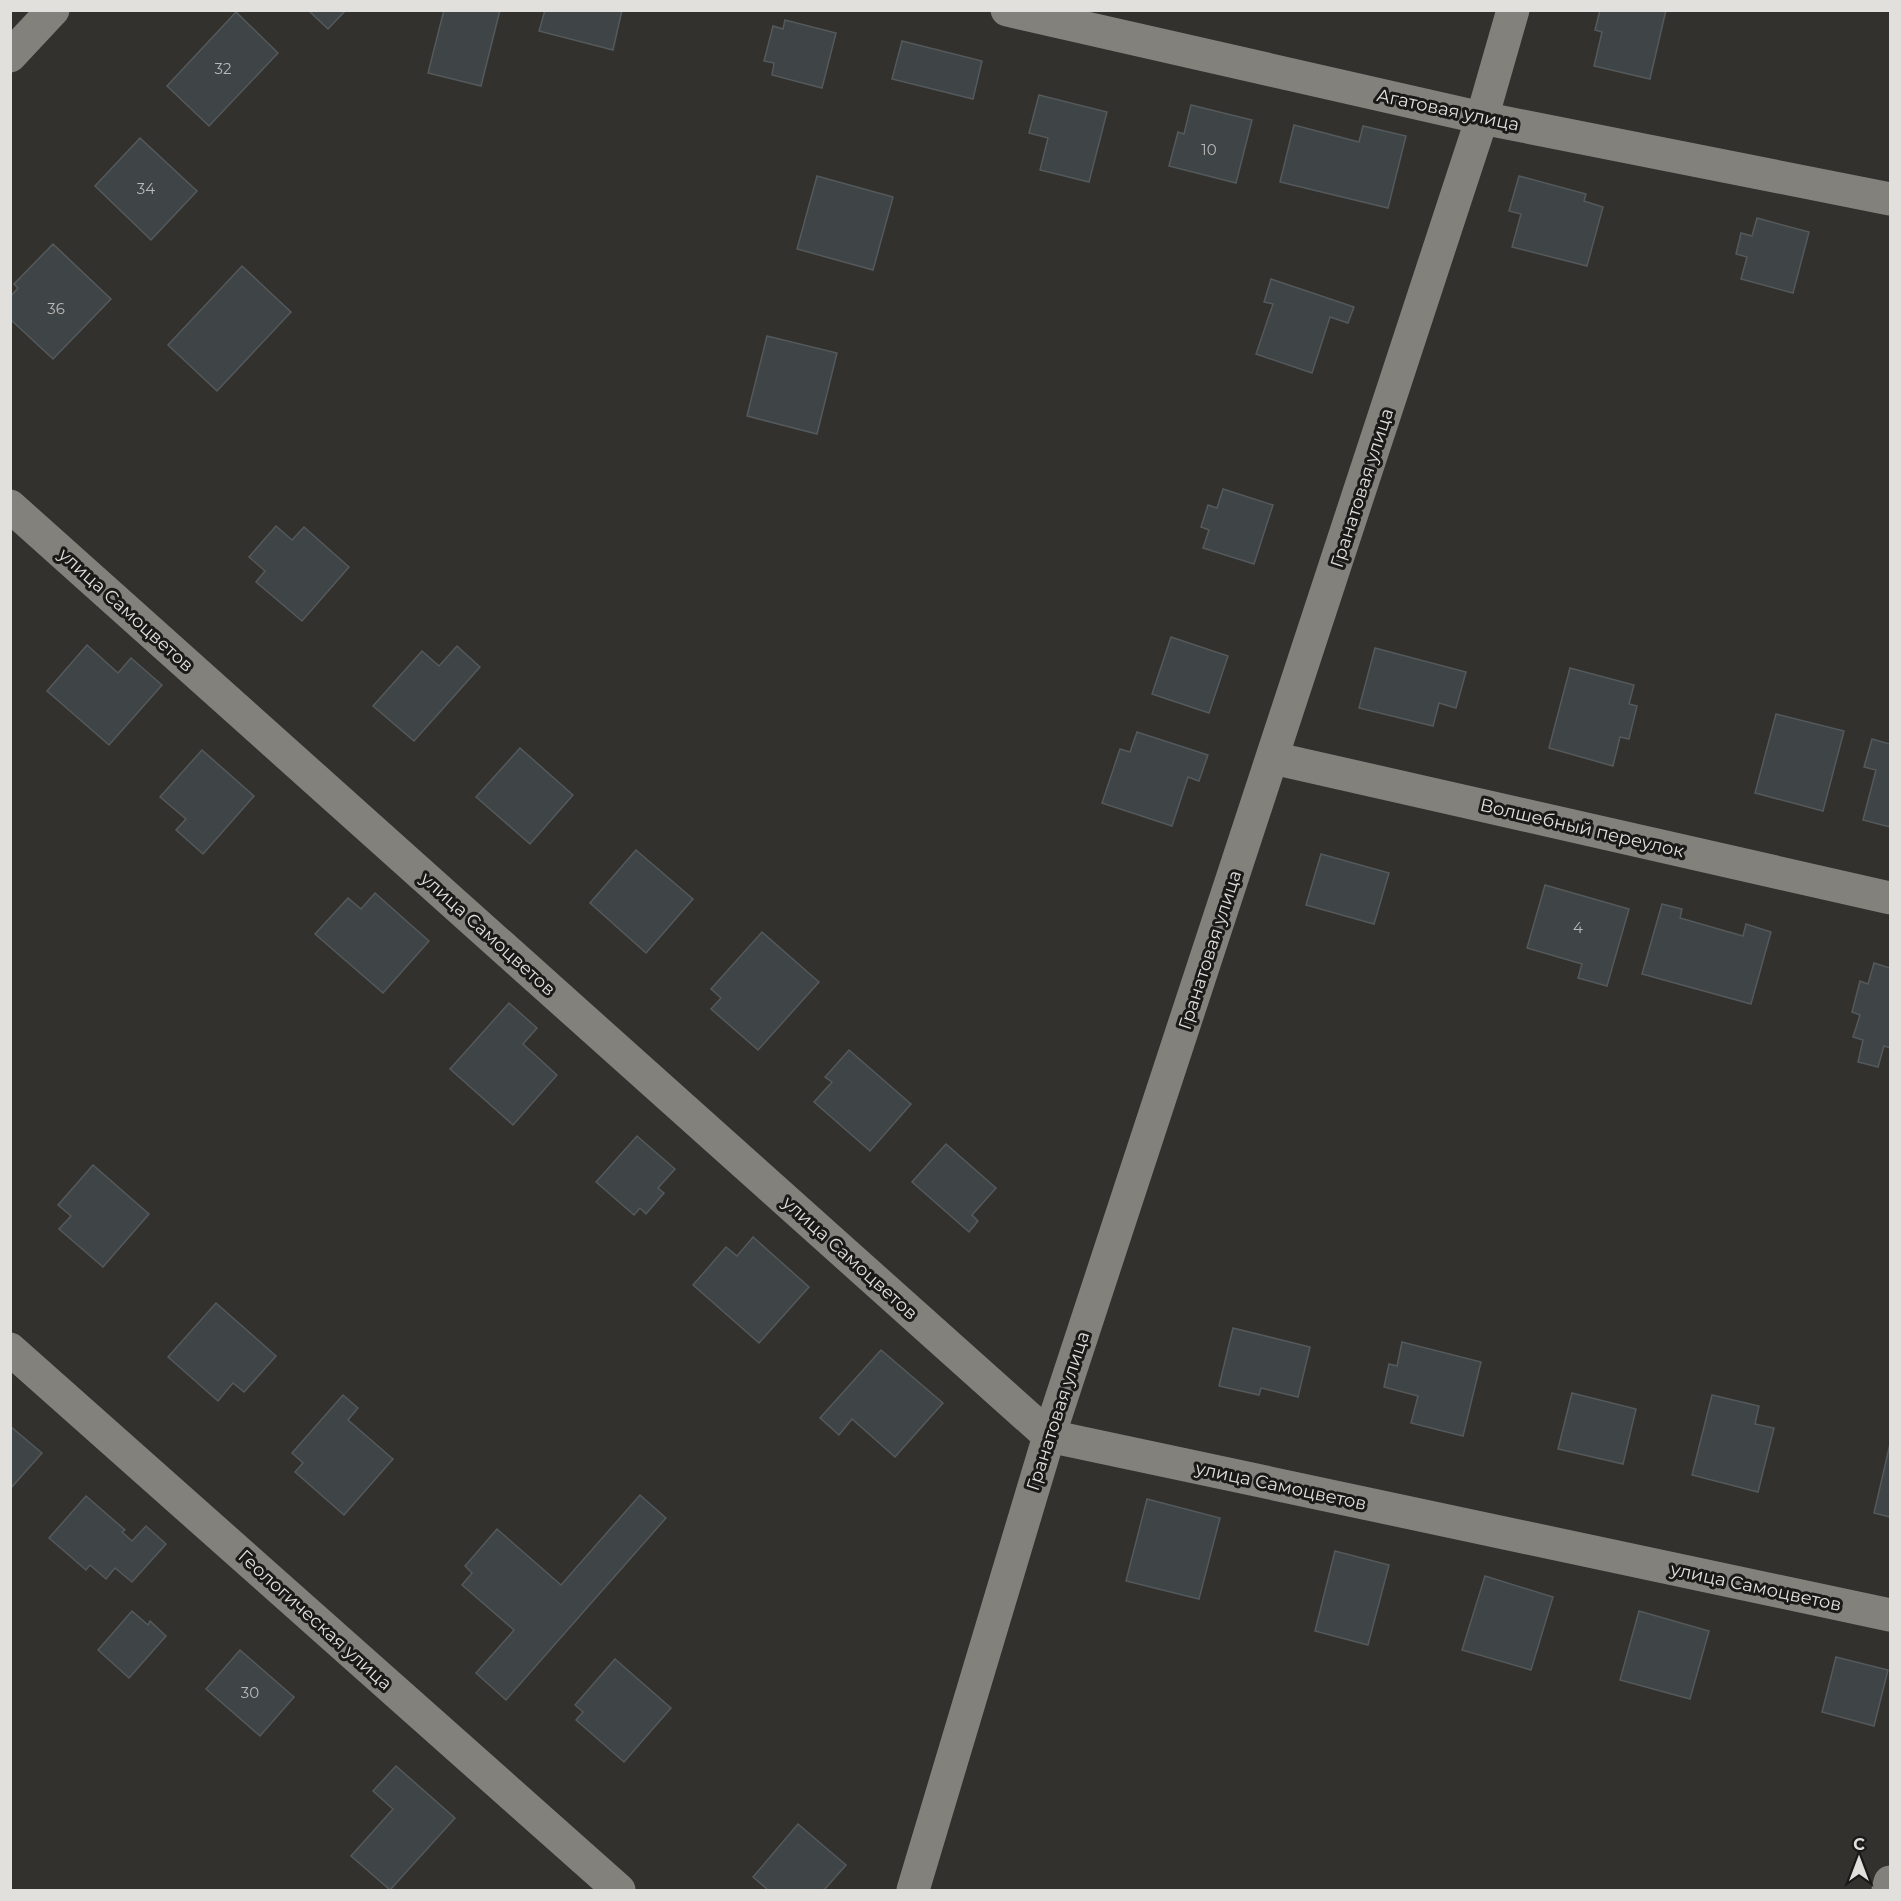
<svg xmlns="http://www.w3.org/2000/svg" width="1901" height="1901" viewBox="0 0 1901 1901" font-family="Montserrat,sans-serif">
<rect width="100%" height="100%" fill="#33312d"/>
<g fill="#3f4446" stroke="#54595c" stroke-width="1.5">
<path d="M308 10H346L328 29Z"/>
<path d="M444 10H500L481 86 428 73Z"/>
<path d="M545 10H622L613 50 539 31Z"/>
<path d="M1600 10H1666L1650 79 1594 66 1602 32 1595 30Z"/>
<path d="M236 12 278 53 209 126 167 86Z"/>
<path d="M785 20 836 33 822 88 772 75 774 63 764 61 773 26 783 29Z"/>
<path d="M902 41 982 61 973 99 892 79Z"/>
<path d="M1039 95 1107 112 1089 182 1040 170 1048 138 1029 133Z"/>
<path d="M1191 105 1252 120 1236 183 1169 166 1178 132 1184 134Z"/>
<path d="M1294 125 1359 142 1363 126 1406 136 1388 208 1280 182Z"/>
<path d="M140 138 197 191 151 240 95 186Z"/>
<path d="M817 176 893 197 873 270 797 249Z"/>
<path d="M1519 176 1586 194 1584 201 1603 207 1587 266 1512 247 1521 214 1509 211Z"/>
<path d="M1757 218 1809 232 1793 293 1741 279 1747 257 1736 254 1741 233 1752 236Z"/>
<path d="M53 244 111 299 53 359 10 319V297L18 288 14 284Z"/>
<path d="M242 266 291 312 217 391 168 345Z"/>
<path d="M1271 279 1354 307 1348 323 1330 317 1312 373 1256 354 1273 304 1264 302Z"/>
<path d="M767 336 837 353 817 434 747 416Z"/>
<path d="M1223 489 1273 505 1254 564 1203 548 1209 530 1201 527 1208 505 1217 508Z"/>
<path d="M276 526 292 540 304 527 349 567 302 621 256 582 265 571 249 557Z"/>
<path d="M1171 637 1228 656 1209 713 1152 694Z"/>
<path d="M87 645 118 673 131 658 162 685 109 745 47 691Z"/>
<path d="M457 646 480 667 414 741 373 706 422 651 439 666Z"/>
<path d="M1375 648 1466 672 1456 708 1439 703 1433 726 1359 708Z"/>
<path d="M1570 668 1634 685 1629 704 1637 706 1629 739 1620 737 1613 766 1549 748Z"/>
<path d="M1776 714 1844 731 1823 811 1755 793Z"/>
<path d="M1137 732 1208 755 1199 781 1188 777 1172 826 1102 803 1120 749 1130 752Z"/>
<path d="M1872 739 1890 744V827L1863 820 1876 770 1864 767Z"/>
<path d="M520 748 573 795 530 844 476 797Z"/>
<path d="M202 750 254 796 203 854 176 830 186 819 160 797Z"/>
<path d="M636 850 693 899 646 953 590 903Z"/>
<path d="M1321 854 1389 873 1374 924 1306 905Z"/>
<path d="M1545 885 1629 909 1607 986 1578 978 1582 964 1527 948Z"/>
<path d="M375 893 429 941 383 993 315 934 348 898 361 909Z"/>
<path d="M1662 904 1682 909 1680 918 1743 936 1746 924 1771 932 1751 1004 1642 974Z"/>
<path d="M762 932 819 982 758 1050 711 1009 721 998 711 989Z"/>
<path d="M1874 963 1890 968V1048L1884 1046 1878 1067 1858 1062 1863 1040 1853 1037 1860 1015 1852 1012 1860 981 1868 984Z"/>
<path d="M509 1003 537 1028 523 1044 557 1075 513 1125 450 1069Z"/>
<path d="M849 1050 911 1104 870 1151 814 1102 832 1082 825 1077Z"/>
<path d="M637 1136 675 1169 658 1188 664 1193 646 1214 640 1208 634 1215 596 1182Z"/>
<path d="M946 1144 996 1188 972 1215 978 1221 969 1232 912 1182Z"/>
<path d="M93 1165 149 1214 103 1267 59 1229 71 1216 58 1205Z"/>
<path d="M753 1237 809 1287 759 1343 693 1285 726 1247 737 1256Z"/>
<path d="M216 1303 276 1356 244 1392 233 1383 218 1401 168 1357Z"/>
<path d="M1233 1328 1310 1347 1298 1397 1261 1388 1259 1395 1219 1386Z"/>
<path d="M1402 1342 1481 1362 1463 1436 1411 1423 1418 1396 1384 1387 1389 1364 1397 1366Z"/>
<path d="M881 1350 943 1403 895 1457 852 1419 839 1435 820 1418Z"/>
<path d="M1572 1393 1636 1409 1623 1464 1558 1449Z"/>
<path d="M343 1395 358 1408 348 1420 393 1459 344 1515 295 1472 303 1463 292 1453Z"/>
<path d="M1712 1395 1759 1406 1755 1424 1774 1428 1758 1492 1692 1475Z"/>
<path d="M10 1426 42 1453 10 1489Z"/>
<path d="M1890 1444V1517L1874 1513Z"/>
<path d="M640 1495 666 1518 506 1700 476 1673 514 1630 462 1585 472 1573 465 1566 497 1529 561 1585Z"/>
<path d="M86 1496 125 1530 122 1532 132 1541 146 1526 166 1544 132 1582 115 1568 106 1579 90 1565 86 1570 49 1538Z"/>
<path d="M1147 1499 1220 1518 1199 1599 1126 1581Z"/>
<path d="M1335 1551 1389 1565 1368 1645 1315 1631Z"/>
<path d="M1485 1576 1553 1597 1531 1670 1462 1650Z"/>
<path d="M132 1611 148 1625 150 1621 166 1636 129 1678 98 1650Z"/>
<path d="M1639 1611 1709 1631 1690 1699 1620 1680Z"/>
<path d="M240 1650 294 1697 260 1736 206 1689Z"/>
<path d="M1836 1657 1888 1670 1874 1726 1822 1712Z"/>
<path d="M615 1659 671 1708 624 1762 576 1720 583 1712 575 1705Z"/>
<path d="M396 1766 455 1818 390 1890 351 1856 393 1809 373 1791Z"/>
<path d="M798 1824 846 1865 824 1890H768L753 1877Z"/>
</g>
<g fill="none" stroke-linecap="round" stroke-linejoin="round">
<g stroke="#83817c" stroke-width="33">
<path d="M1007 10 1482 118 1890 199"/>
<path d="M10 506 1049 1436 1890 1615"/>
<path d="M1273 758 1890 898"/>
<path d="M10 1349 619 1890"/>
<path d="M913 1890 1049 1436 1482 118 1513 10"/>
<path d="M1888 1890 1890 1882"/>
</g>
<path stroke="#83817c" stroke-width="33" d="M10 56 53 10"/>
</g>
<g text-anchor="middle" stroke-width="6" stroke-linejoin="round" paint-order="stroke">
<g font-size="15" fill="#b8b9b7">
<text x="223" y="74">32</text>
<text x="1209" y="155">10</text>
<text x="146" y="194">34</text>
<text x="56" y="314">36</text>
<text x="1578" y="933">4</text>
<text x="250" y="1698">30</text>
</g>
<g font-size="18" fill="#e1e0dd" stroke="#1a1917">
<text transform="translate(1448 110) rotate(12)" y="6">Агатовая улица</text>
<text transform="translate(1362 488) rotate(-72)" y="6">Гранатовая улица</text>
<text transform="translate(126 610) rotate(42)" y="6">улица Самоцветов</text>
<text transform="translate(1582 828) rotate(13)" y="6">Волшебный переулок</text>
<text transform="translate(488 934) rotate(42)" y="6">улица Самоцветов</text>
<text transform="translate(1210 950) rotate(-72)" y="6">Гранатовая улица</text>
<text transform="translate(850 1258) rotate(42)" y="6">улица Самоцветов</text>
<text transform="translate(1058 1411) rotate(-72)" y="6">Гранатовая улица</text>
<text transform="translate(1281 1486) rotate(12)" y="6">улица Самоцветов</text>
<text transform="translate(1756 1587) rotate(12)" y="6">улица Самоцветов</text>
<text transform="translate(315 1620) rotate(42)" y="6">Геологическая улица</text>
</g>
</g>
<rect width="1901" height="1901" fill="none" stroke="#e1e0dd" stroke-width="24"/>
<g transform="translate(1859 1859)" stroke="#1a1917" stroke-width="4.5" paint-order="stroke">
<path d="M0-4.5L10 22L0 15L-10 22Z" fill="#e1e0dd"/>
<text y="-9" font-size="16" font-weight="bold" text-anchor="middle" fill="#e1e0dd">С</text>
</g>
</svg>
